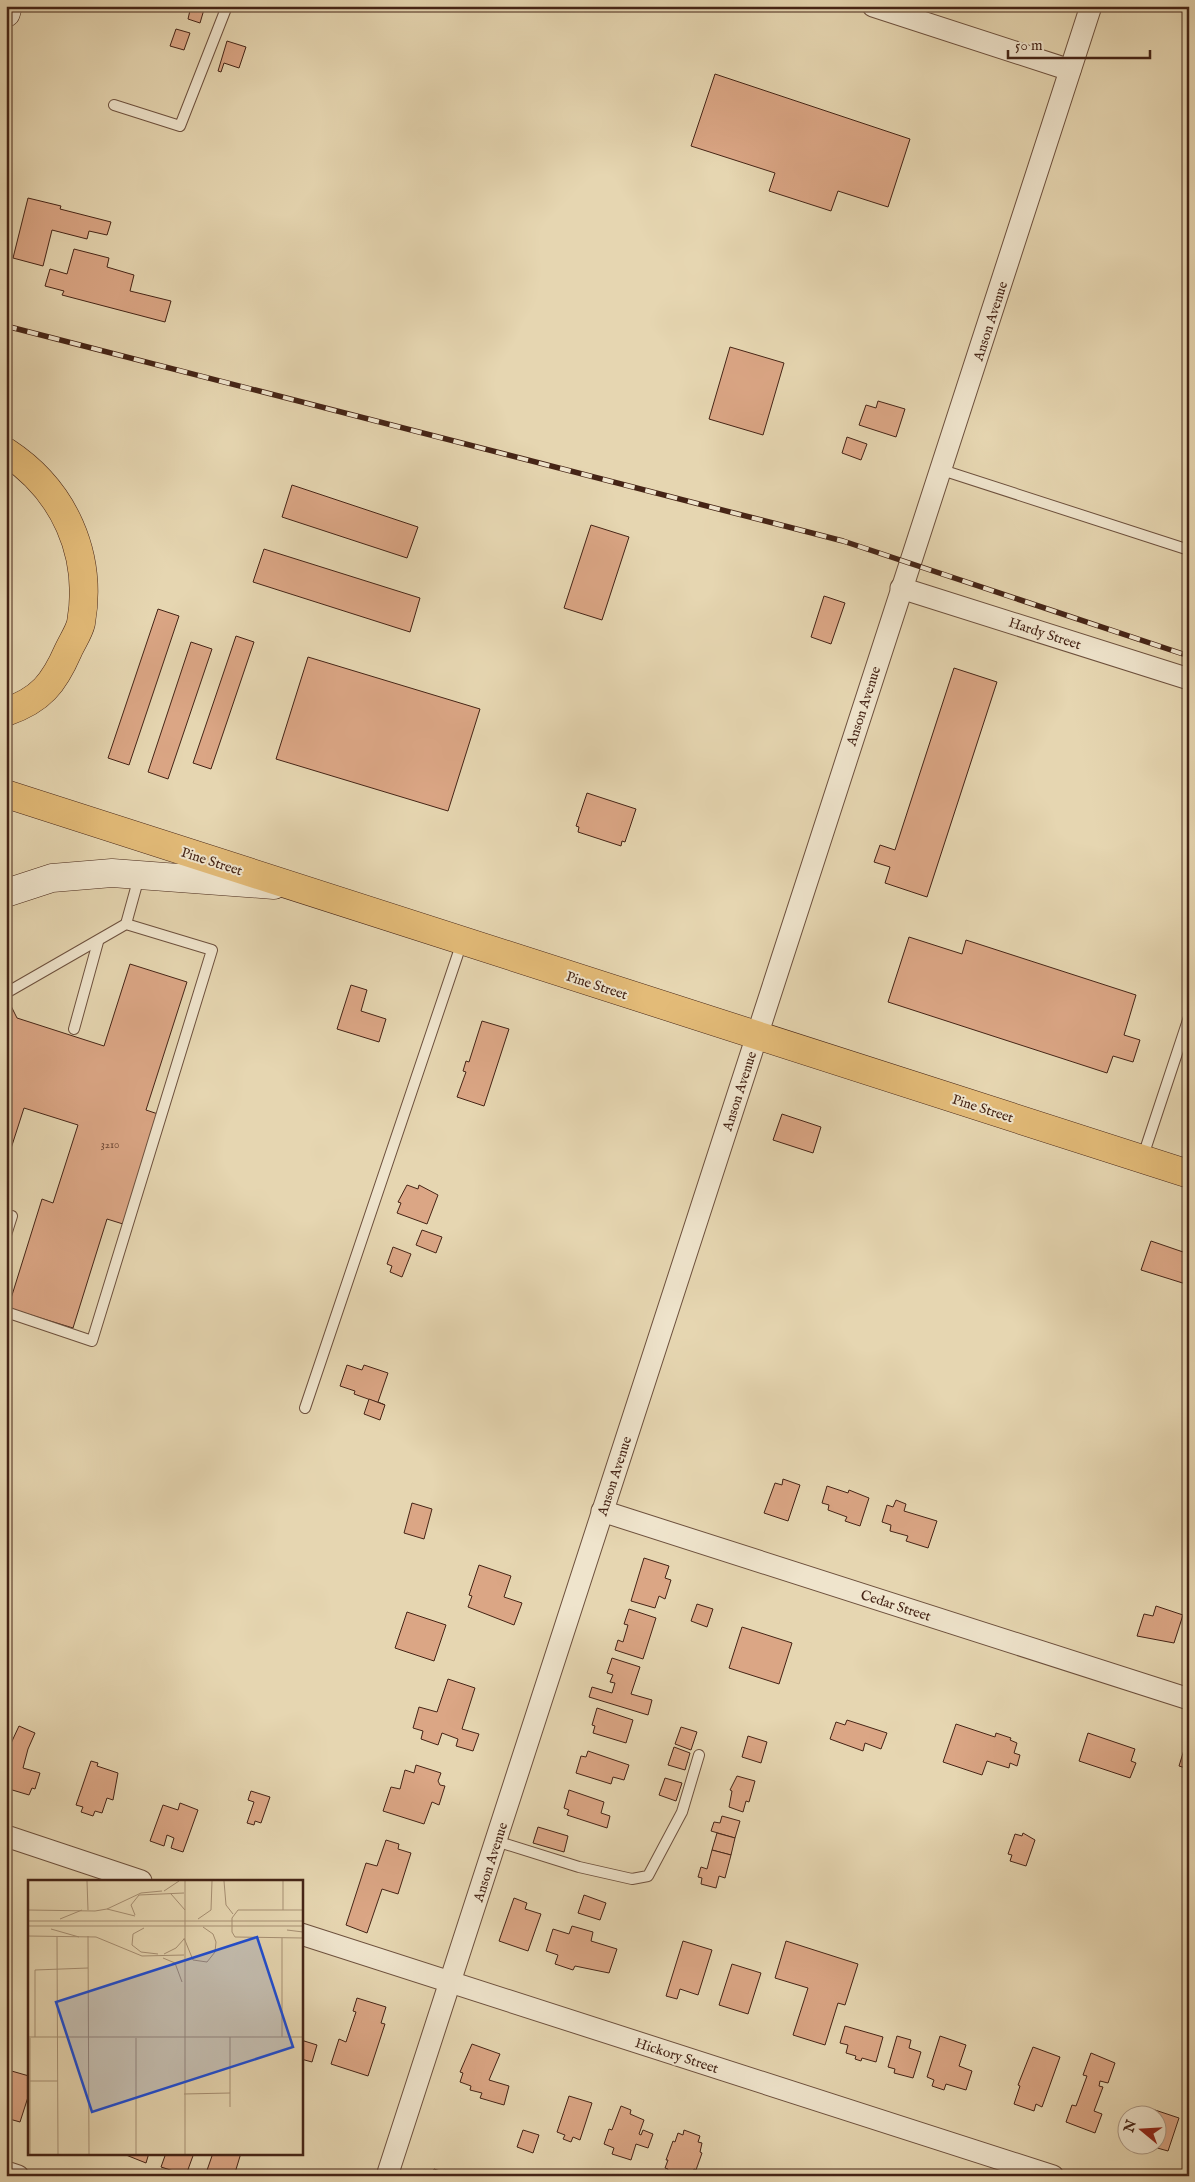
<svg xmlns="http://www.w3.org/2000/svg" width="1195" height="2182" viewBox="0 0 1195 2182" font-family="'IM FELL English',serif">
<rect width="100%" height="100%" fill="#e6d6b1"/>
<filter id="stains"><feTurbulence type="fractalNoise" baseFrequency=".004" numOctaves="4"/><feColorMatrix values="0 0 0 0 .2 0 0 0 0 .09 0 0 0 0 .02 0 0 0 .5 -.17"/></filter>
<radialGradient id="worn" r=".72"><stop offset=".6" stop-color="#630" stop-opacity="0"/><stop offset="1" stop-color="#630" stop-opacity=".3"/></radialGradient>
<g fill="#dba685" stroke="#452416">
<path d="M191 6H205L200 23 188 19Z"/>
<path d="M176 29 190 33 184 50 170 46Z"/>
<path d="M227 41 246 47 239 68 224 63 221 72 218 71Z"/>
<path d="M715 74 910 139 888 207 838 191 831 211 769 191 775 173 691 146Z"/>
<path d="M28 198 61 206 60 209 111 222 107 235 89 231 87 239 52 230 43 266 13 258Z"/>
<path d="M74 249 109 258 107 267 134 275 130 291 171 301 165 322 62 295 64 291 45 286 50 269 67 274Z"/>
<path d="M730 347 784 363 763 435 709 419Z"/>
<path d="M878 401 905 409 896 437 859 425 866 405 876 408Z"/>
<path d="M847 437 867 444 861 460 842 453Z"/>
<path d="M292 485 418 527 407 558 282 517Z"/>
<path d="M591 525 629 537 602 620 564 608Z"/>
<path d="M264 549 420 598 410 632 253 582Z"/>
<path d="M824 596 845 603 831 644 811 637Z"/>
<path d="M158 609 179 616 129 765 108 758Z"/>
<path d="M236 636 254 642 211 769 193 763Z"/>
<path d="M191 642 212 649 168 779 148 772Z"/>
<path d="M308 657 480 709 448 811 276 759Z"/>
<path d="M954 668 997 682 927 897 885 883 890 867 874 862 880 845 895 850Z"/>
<path d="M587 793 636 809 625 842 622 841 621 846 578 832 579 827 576 826Z"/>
<path d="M909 937 962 954 966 940 1136 995 1124 1035 1140 1040 1133 1062 1113 1056 1107 1073 888 1002Z"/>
<path d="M130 964 187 982 146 1110 158 1114 123 1224 107 1219 73 1328 8 1308 42 1199 53 1203 78 1125 24 1108 6 1164V1001L8 1000 17 1018 104 1046Z"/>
<path d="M351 985 367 990 361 1011 386 1019 379 1042 337 1029Z"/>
<path d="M482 1021 509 1029 484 1106 457 1097 466 1072 463 1071 466 1061 469 1062Z"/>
<path d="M782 1114 821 1127 813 1153 773 1140Z"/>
<path d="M407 1185 418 1189 419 1185 438 1195 427 1224 397 1213 401 1203 398 1202Z"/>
<path d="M422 1230 442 1237 436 1253 416 1245Z"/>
<path d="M1151 1241 1189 1254V1285L1141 1270Z"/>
<path d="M393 1247 411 1254 402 1277 390 1272 392 1266 387 1264Z"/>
<path d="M347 1365 362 1370 364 1365 388 1373 378 1402 385 1405 354 1394 355 1391 340 1386Z"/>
<path d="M369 1399 385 1405 380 1420 364 1414Z"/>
<path d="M783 1479 800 1485 788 1521 764 1513 775 1483 782 1485Z"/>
<path d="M827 1486 848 1493 849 1490 869 1498 860 1526 845 1521 847 1517 828 1510 829 1505 822 1503Z"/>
<path d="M896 1500 906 1504 904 1511 937 1521 928 1548 906 1541 908 1536 890 1531 891 1525 882 1522 887 1505 893 1507Z"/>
<path d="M412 1503 432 1509 424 1539 404 1533Z"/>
<path d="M644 1558 669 1566 665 1578 671 1580 665 1599 659 1596 655 1608 631 1601Z"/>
<path d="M479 1565 511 1576 504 1597 522 1603 514 1625 468 1607 472 1596 469 1595Z"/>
<path d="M697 1604 713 1609 707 1627 691 1621Z"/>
<path d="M1156 1606 1183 1615 1174 1643 1137 1636 1144 1614 1153 1616Z"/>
<path d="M629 1609 656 1618 643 1659 615 1650 618 1640 623 1642 628 1625 624 1624Z"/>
<path d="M407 1612 446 1625 434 1661 395 1648Z"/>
<path d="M742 1627 792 1643 779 1684 729 1668Z"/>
<path d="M612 1658 640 1667 631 1694 652 1700 648 1715 589 1697 592 1687 612 1693 615 1683 610 1682 613 1675 607 1673Z"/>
<path d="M448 1679 475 1688 462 1729 479 1734 473 1751 456 1746 458 1739 442 1733 438 1745 421 1739 423 1731 413 1728 419 1707 437 1712Z"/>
<path d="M597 1708 633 1720 626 1743 593 1733 595 1726 592 1725Z"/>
<path d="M847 1720 887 1733 881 1749 865 1743 863 1751 830 1739 836 1722 845 1725Z"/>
<path d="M956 1724 995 1737 996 1733 1011 1738 1010 1740 1017 1743 1014 1753 1020 1755 1017 1766 1010 1763 1009 1768 987 1761 982 1775 943 1762Z"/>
<path d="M19 1726 35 1733 28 1749 23 1768 40 1773 35 1789 32 1788 29 1795 9 1789 6 1790V1754Z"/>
<path d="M681 1727 697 1732 691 1750 675 1744Z"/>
<path d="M1088 1733 1135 1749 1131 1761 1136 1763 1130 1778 1079 1761Z"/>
<path d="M748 1736 767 1742 761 1763 742 1757Z"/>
<path d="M1187 1740 1189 1741V1769L1179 1766Z"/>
<path d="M674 1747 690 1753 685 1770 668 1765Z"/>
<path d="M588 1751 629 1765 624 1780 613 1777 611 1784 576 1773 581 1756 586 1757Z"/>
<path d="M91 1761 98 1763 97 1766 118 1773 113 1800 107 1798 102 1813 95 1811 93 1816 81 1812 83 1807 76 1805Z"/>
<path d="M416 1765 441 1773 438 1781 440 1785 445 1786 439 1805 432 1802 424 1824 383 1811 391 1787 400 1789 405 1770 414 1773Z"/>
<path d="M737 1776 755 1781 749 1802 746 1801 743 1812 729 1807 732 1791 730 1790Z"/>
<path d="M665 1778 682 1783 676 1801 659 1795Z"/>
<path d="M569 1790 604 1802 601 1813 610 1816 607 1828 567 1815 569 1810 564 1808Z"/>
<path d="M251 1791 270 1797 261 1823 255 1821 254 1825 247 1823 254 1802 248 1800Z"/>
<path d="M180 1803 198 1810 183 1852 171 1848 174 1838 167 1835 164 1846 150 1841 163 1805 178 1810Z"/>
<path d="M722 1816 740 1821 735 1838 711 1831 714 1822 720 1823Z"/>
<path d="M538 1827 568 1836 564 1852 533 1843Z"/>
<path d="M717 1833 735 1838 731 1855 712 1850Z"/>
<path d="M1023 1833 1035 1840 1026 1866 1010 1861 1012 1855 1008 1854 1015 1834 1022 1836Z"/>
<path d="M386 1840 399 1844 398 1849 411 1853 398 1894 382 1889 367 1933 346 1925 366 1863 377 1866Z"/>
<path d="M712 1850 731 1855 725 1878 719 1876 716 1888 701 1884 702 1878 698 1877 701 1867 707 1869Z"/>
<path d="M584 1895 606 1903 600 1920 578 1913Z"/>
<path d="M514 1898 527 1903 525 1909 541 1914 528 1951 499 1941Z"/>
<path d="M572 1926 593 1932 591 1941 617 1949 609 1973 575 1966 573 1970 555 1964 558 1955 546 1951 553 1929 569 1934Z"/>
<path d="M683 1941 712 1950 698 1995 680 1989 677 1999 666 1996Z"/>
<path d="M786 1941 858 1964 845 2005 838 2003 825 2045 793 2035 808 1988 775 1978Z"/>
<path d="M732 1964 761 1973 748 2014 719 2005Z"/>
<path d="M357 1998 386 2007 381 2023 385 2024 368 2076 331 2064 339 2039 346 2042 356 2012 353 2011Z"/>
<path d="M845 2026 883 2037 876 2062 862 2058 861 2061 855 2059 856 2056 846 2053 848 2045 840 2043Z"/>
<path d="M897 2036 911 2040 909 2048 921 2052 913 2078 894 2073 895 2069 888 2067Z"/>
<path d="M940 2036 966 2045 959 2066 972 2071 966 2090 946 2084 944 2090 932 2086 934 2080 927 2077Z"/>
<path d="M301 2040 317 2045 312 2062 301 2059Z"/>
<path d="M472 2044 500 2054 489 2080 509 2086 504 2105 480 2098 482 2093 470 2090 471 2086 460 2082 463 2073 460 2072Z"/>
<path d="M1033 2047 1060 2057 1042 2107 1036 2104 1034 2111 1014 2104 1020 2086 1018 2085Z"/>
<path d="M1091 2053 1115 2063 1108 2083 1100 2081 1099 2086 1103 2087 1094 2111 1102 2114 1095 2133 1066 2122 1072 2105 1076 2106 1087 2076 1083 2075Z"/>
<path d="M8 2070 29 2076V2094L20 2122 6 2118V2077Z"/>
<path d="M569 2096 592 2103 580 2140 573 2137 571 2142 563 2139 565 2135 557 2132Z"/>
<path d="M621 2106 631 2110 630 2114 644 2120 639 2134 641 2135 643 2130 653 2134 648 2148 636 2144 631 2160 612 2154 614 2148 604 2144 609 2129 612 2130Z"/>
<path d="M1135 2109 1151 2114 1152 2109 1179 2118 1168 2151 1143 2144H1158V2114H1133Z"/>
<path d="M523 2130 539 2135 533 2153 517 2147Z"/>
<path d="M684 2130 700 2136 698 2142 702 2143 700 2152 702 2153 696 2170 694 2169 691 2176H666L668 2169 665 2168 668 2160H666L673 2141 675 2142 678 2133 683 2135Z"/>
<path d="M121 2153H149L146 2163Z"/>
<path d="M166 2153H194L186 2175 161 2167Z"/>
<path d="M213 2153H241L234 2176H205Z"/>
<path d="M434 2169 456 2176H432Z"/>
</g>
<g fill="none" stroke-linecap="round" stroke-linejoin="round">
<g stroke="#6d503d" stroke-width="12">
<g id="lane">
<path d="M114 105 180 126 227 6"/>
<path d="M942 470 1189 550"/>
<path d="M126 924 139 877"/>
<path d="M6 993 126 924 212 950 92 1341 6 1312"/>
<path d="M74 1029 98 942"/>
<path d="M1142 1159 1189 1017"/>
<path d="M6 1235 12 1216"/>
<path d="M305 1408 462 942"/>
<path d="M496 1841 579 1867 632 1879 648 1876 682 1812 699 1755"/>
</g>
</g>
<g stroke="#6d503d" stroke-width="23">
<g id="street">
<path d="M873 6 1070 70"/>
<path d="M901 588 1189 679"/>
<path d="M602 1511 1189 1699"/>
<path d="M6 1836 141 1881"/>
<path d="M301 1934 1053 2176"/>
<path d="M6 2172 18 2176"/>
<path d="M387 2176 1091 6"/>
</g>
</g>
<g stroke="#452416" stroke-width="29">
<g id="secondary">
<path d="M6 13 8 6"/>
<path d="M6 893 52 878 112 873 274 885"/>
</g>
</g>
<g stroke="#452416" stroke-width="29">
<path id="primary" d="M6 794 1189 1174"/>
</g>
<g stroke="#452416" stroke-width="29">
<path id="highway" d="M6 452C64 490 93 554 81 623 79 632 72 642 68 651 54 683 41 700 6 712"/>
</g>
<use href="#lane" stroke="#efe4cc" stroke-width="10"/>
<use href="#street" stroke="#efe4cc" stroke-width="21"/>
<use href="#secondary" stroke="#efe4cc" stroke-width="28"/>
<use href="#primary" stroke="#e3bb78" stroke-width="28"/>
<use href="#highway" stroke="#e3bb78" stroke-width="28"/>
<g stroke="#452416" stroke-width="5.5">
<path id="rail" d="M6 326 843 541 1189 656"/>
</g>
<use href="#rail" stroke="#efe4cc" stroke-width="4" stroke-dasharray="11" stroke-linecap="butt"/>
</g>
<g text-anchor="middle" stroke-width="4" stroke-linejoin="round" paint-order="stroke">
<g font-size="11" fill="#6a4432">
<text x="110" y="1148">3210</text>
</g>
<g font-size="14" fill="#452416" stroke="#efe4cc">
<text transform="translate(990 321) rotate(-72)" y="5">Anson Avenue</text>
<text transform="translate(1045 633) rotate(18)" y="5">Hardy Street</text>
<text transform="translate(863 706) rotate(-72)" y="5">Anson Avenue</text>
<text transform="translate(212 861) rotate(18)" y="5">Pine Street</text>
<text transform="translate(597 985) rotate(18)" y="5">Pine Street</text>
<text transform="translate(739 1091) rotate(-72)" y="5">Anson Avenue</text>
<text transform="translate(983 1108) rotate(18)" y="5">Pine Street</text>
<text transform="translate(614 1476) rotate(-72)" y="5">Anson Avenue</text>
<text transform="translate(896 1605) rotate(18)" y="5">Cedar Street</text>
<text transform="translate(490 1862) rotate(-72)" y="5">Anson Avenue</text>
<text transform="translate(677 2055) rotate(18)" y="5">Hickory Street</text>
</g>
</g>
<g transform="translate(28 1880)">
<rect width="275" height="275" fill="#e6d6b1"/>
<path fill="none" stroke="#a68f73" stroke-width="1" d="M59 1 60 30M196 1 198 25 205 34M136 11 151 1M143 14 157 30M79 29 107 36M0 30 67 31 79 29 113 13 134 11M255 30V1M275 30H210L204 38V52L207 57 275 58M107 35 103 25 111 15 156 13M32 39 54 30M170 39 183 30 184 1M0 41H275M0 46H275M116 48 105 54 104 65 113 72 130 74M23 49 51 57M259 50 275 52M0 56 68 57 114 76 156 75M60 56 61 274M29 57 30 274M156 58 165 80 179 82 187 72 188 62 185 54 175 47M254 58V157M136 74 148 68 156 59M135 78 147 83 154 102M0 157H275M7 157V90L60 88M202 157V227M2 158V274M108 158V274M2 201H30M156 214 202 213M157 274V1"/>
<path fill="#1d4ed8" fill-opacity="0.15" stroke="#1d4ed8" stroke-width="2.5" d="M229 57 265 167 64 232 28 122Z"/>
<rect width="275" height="275" fill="none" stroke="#452416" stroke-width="2.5"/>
</g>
<rect width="1195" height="2182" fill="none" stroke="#e6d6b1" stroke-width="25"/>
<rect x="8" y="8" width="1180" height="2167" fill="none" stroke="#452416" stroke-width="2.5"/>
<rect x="12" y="12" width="1170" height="2157" fill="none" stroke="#452416"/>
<g transform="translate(1142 2130) rotate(288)"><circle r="24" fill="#efe4cc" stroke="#ab9783"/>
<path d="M0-4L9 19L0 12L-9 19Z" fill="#8f2418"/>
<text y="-8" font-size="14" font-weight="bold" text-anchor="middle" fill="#452416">N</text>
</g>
<path d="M1008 50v8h142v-8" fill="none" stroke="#452416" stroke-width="2.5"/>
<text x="1015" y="50" font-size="15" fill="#452416" stroke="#efe4cc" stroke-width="4" paint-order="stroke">50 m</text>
<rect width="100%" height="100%" filter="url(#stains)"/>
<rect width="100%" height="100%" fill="url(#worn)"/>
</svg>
